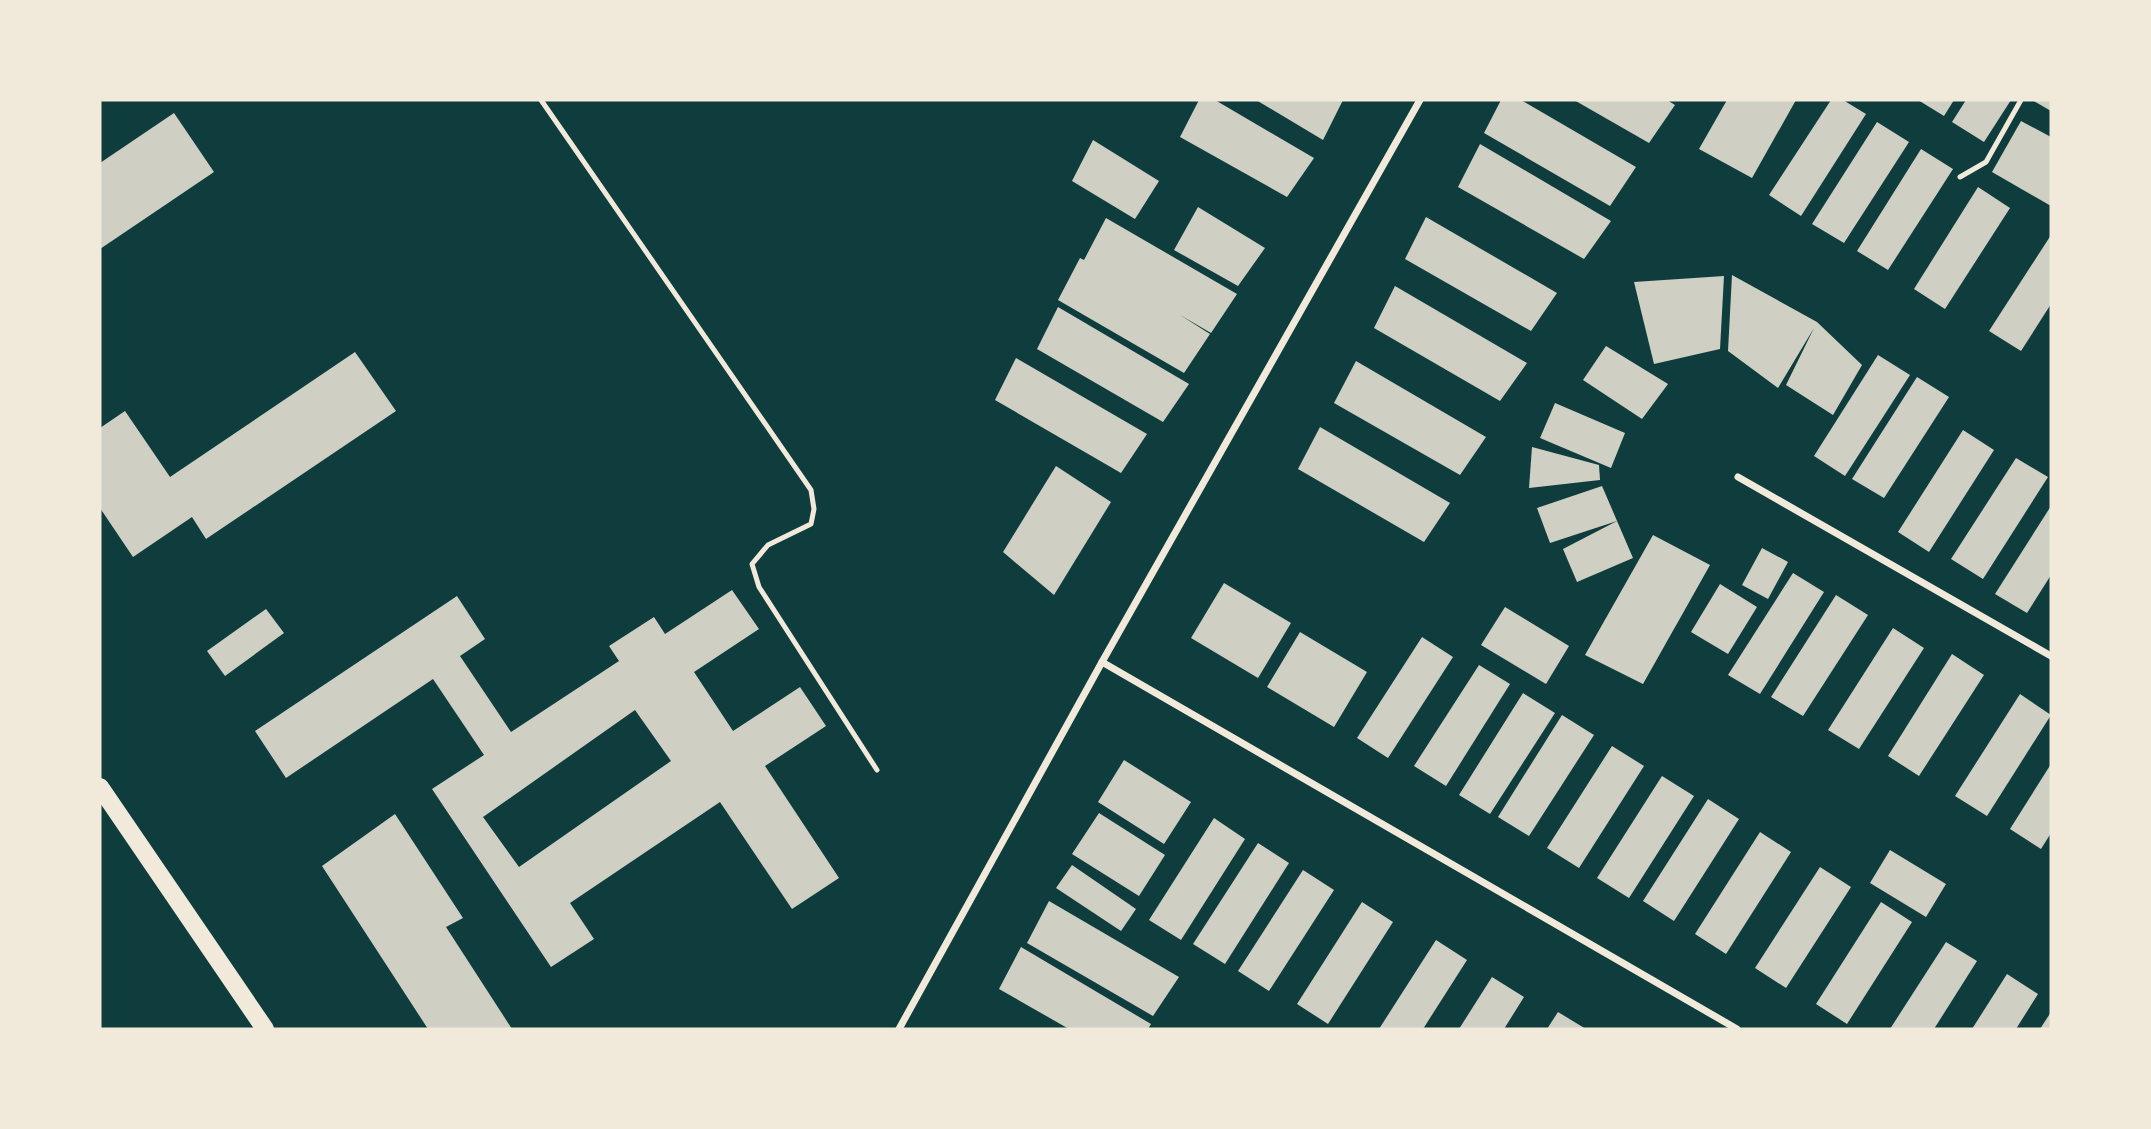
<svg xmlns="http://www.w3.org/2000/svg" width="2151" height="1129" viewBox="0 0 2151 1129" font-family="'Fira Sans Condensed',sans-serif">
<rect width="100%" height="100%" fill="#0f3d3e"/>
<g fill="#cfcfc3" fill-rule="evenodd">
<path d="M1199 100H1215L1314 158 1287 197 1180 137Z"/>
<path d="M1256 100H1343L1323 140Z"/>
<path d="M1501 100H1521L1636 167 1610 206 1484 133Z"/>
<path d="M1574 100H1667L1675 105 1649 143Z"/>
<path d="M1727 100H1796L1752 178 1699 149Z"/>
<path d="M1831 100H1843L1866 114 1801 216 1769 195Z"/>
<path d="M1918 100H1954L1944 116Z"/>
<path d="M1966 100H2011L1984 142 1952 122Z"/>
<path d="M2032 100H2051V111Z"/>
<path d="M174 113 214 172 100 249V163Z"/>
<path d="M2021 121 2051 137V206L1992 172Z"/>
<path d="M1877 122 1909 142 1844 243 1812 224Z"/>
<path d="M1093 140 1159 181 1135 219 1072 181Z"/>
<path d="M1480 144 1611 221 1584 259 1458 187Z"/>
<path d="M1921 149 1953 169 1888 270 1857 251Z"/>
<path d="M1978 187 2010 208 1945 309 1914 289Z"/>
<path d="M1198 207 1265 248 1238 286 1174 250Z"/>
<path d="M1426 217 1557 293 1531 331 1405 259Z"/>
<path d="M1106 218 1237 294 1211 333 1180 315 1210 334 1184 373 1058 300 1080 258 1084 260Z"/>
<path d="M2051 235V304L2021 351 1989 331Z"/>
<path d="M1732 275 1817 322 1862 365 1833 415 1786 385 1814 328 1778 388 1728 351Z"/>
<path d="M1724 276 1720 349 1654 364 1634 282Z"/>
<path d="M1395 286 1527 363 1500 401 1374 328Z"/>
<path d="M1058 307 1189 384 1163 422 1037 349Z"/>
<path d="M1606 346 1668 384 1642 419 1583 380Z"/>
<path d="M355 352 396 411 206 539 192 517 133 557 100 508V428L125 411 170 477Z"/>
<path d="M1878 355 1910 375 1845 476 1814 456Z"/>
<path d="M1016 358 1147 434 1121 473 995 400Z"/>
<path d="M1356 361 1486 437 1460 475 1334 403Z"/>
<path d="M1917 377 1949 397 1884 498 1852 479Z"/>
<path d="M1555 403 1625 433 1611 468 1540 438Z"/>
<path d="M1320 427 1450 503 1424 542 1298 469Z"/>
<path d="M1963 430 1994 450 1929 552 1898 532Z"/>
<path d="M1532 447 1599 465 1600 480 1529 488Z"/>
<path d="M2016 458 2048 477 1983 579 1951 559Z"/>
<path d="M1056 466 1111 502 1054 595 1003 552Z"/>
<path d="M1602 486 1633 558 1577 582 1563 549 1617 521 1550 543 1537 508Z"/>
<path d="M2051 506V575L2027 613 1995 594Z"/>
<path d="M1653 535 1710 565 1643 684 1585 655Z"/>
<path d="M1762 548 1788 562 1768 599 1742 585Z"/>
<path d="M1793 573 1824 592 1760 694 1728 675Z"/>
<path d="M1224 583 1291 623 1258 678 1191 638Z"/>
<path d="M1720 584 1757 607 1728 654 1691 632Z"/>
<path d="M732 590 759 629 694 672 733 731 800 687 826 726 765 766 839 878 792 909 720 802 570 903 594 939 551 967 432 789 484 755 433 679 286 778 255 731 457 596 485 639 460 656 511 732 619 661 609 646 654 617 665 634ZM635 710 671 761 519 867 483 817Z"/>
<path d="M1836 595 1868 615 1803 716 1771 697Z"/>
<path d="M1505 607 1569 646 1546 684 1481 645Z"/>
<path d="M266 609 284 633 225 676 207 651Z"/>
<path d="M1893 628 1924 648 1859 749 1828 730Z"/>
<path d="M1300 632 1367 672 1334 727 1267 687Z"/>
<path d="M1422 637 1453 657 1388 758 1357 738Z"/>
<path d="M1952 654 1984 675 1919 776 1888 756Z"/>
<path d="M1479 665 1510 684 1446 786 1414 766Z"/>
<path d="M1523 693 1555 713 1490 814 1459 795Z"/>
<path d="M2020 694 2051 715 1987 816 1955 796Z"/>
<path d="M1562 715 1594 735 1529 836 1498 817Z"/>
<path d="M1612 746 1644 766 1579 868 1547 848Z"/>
<path d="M1124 760 1191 802 1164 844 1098 802Z"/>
<path d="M2051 764V833L2041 849 2010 829Z"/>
<path d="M1662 776 1694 796 1629 898 1597 878Z"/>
<path d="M1708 799 1739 819 1674 921 1643 901Z"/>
<path d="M1099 813 1165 855 1139 896 1072 854Z"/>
<path d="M395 814 463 918 446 927 512 1029H428L322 866Z"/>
<path d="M1214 818 1245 839 1181 940 1149 920Z"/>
<path d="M1760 832 1791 852 1726 954 1695 934Z"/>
<path d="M1258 843 1289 863 1225 964 1193 944Z"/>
<path d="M1890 850 1946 884 1926 917 1870 883Z"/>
<path d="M1072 865 1136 909 1121 931 1056 888Z"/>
<path d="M1820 867 1851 887 1786 988 1755 968Z"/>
<path d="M1303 870 1334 890 1269 991 1238 971Z"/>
<path d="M1049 901 1179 977 1153 1016 1027 943Z"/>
<path d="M1362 902 1393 922 1328 1024 1297 1004Z"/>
<path d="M1881 902 1912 922 1847 1024 1816 1004Z"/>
<path d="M1436 940 1467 960 1423 1029H1379Z"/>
<path d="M1946 942 1977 961 1934 1029H1890Z"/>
<path d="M1021 947 1151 1024 1148 1029H1069L999 989Z"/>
<path d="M2007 974 2038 994 2016 1029H1972Z"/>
<path d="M1492 977 1524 997 1504 1029H1459Z"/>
<path d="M1558 1012 1586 1029H1547Z"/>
<path d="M2051 1012V1029H2040Z"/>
</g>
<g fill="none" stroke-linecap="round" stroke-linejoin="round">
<g stroke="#f1e9da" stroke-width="5">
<path d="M541 100 811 490 814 509 811 524 768 545 752 564 759 587 877 770"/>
<path d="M1960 177 1986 162 2021 100"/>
</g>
<g stroke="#f1e9da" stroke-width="7">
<path d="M1738 477 2051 656"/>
<path d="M1102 662 1737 1029"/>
<path d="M899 1029 1102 662 1420 100"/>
</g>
<path stroke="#f1e9da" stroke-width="18" d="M100 787 265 1029"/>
</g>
<rect width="2151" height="1129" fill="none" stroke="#f1e9da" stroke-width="203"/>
</svg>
